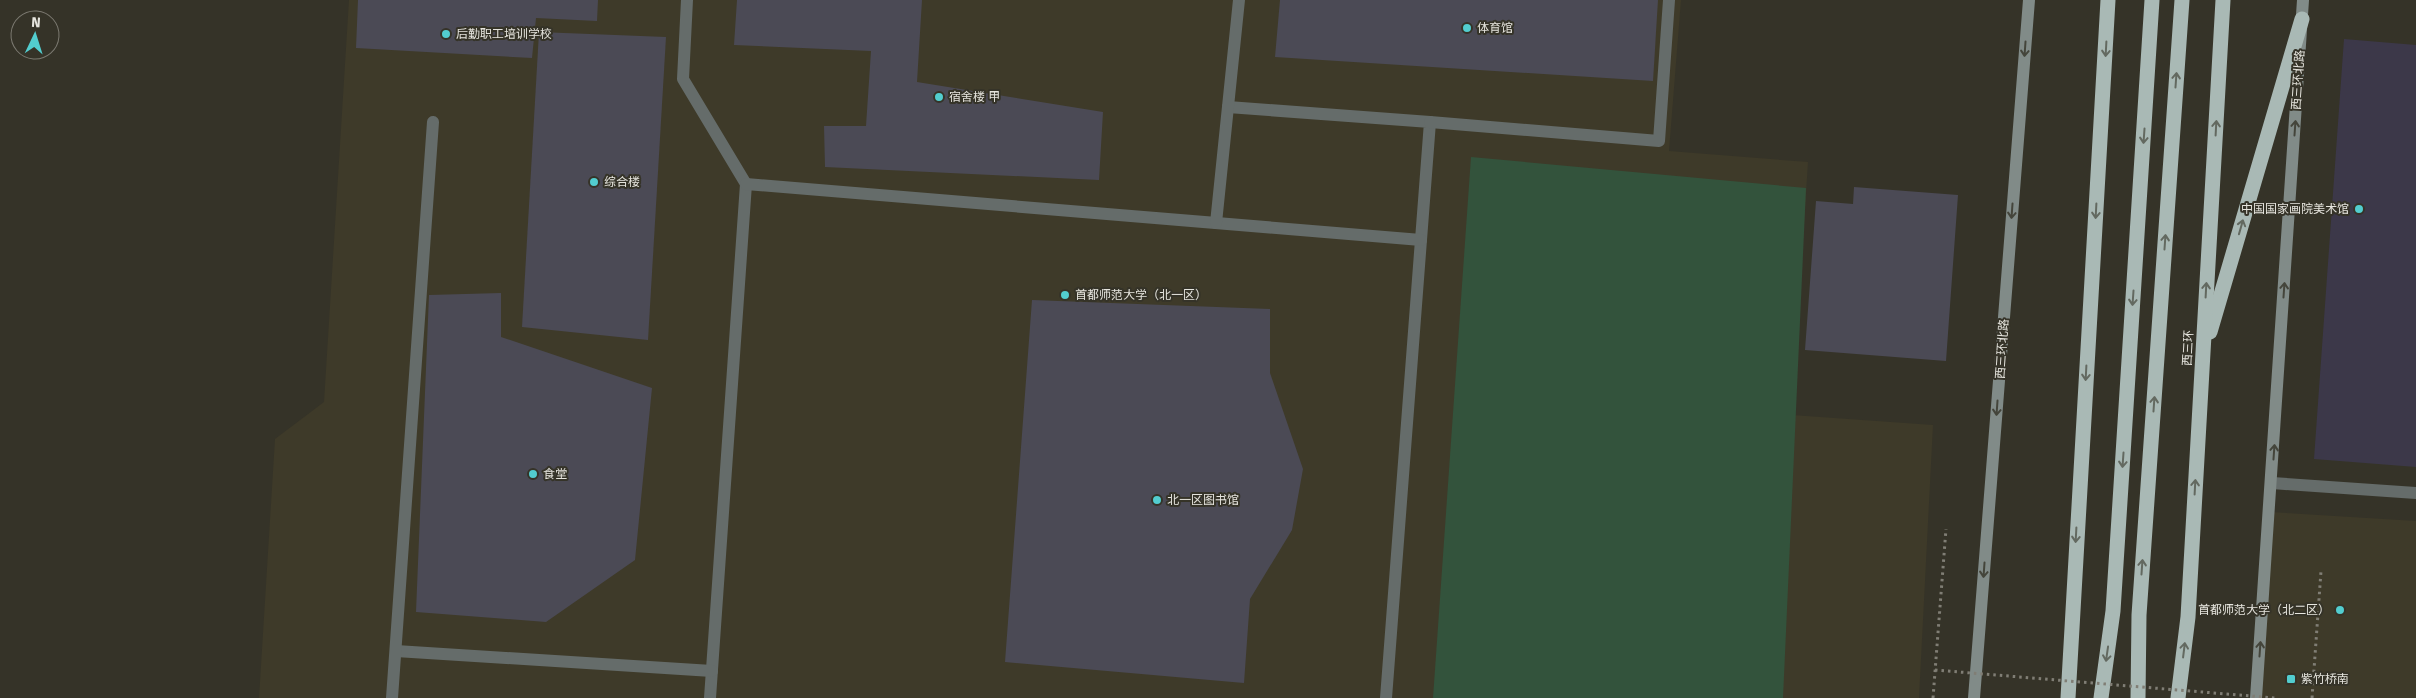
<svg xmlns="http://www.w3.org/2000/svg" width="2416" height="698" viewBox="0 0 2416 698" font-family="'Fira Sans','Noto Sans SC',sans-serif">
<rect width="100%" height="100%" fill="#353328"/>
<path fill="#3c3849" d="M2344 39 2416 45V467L2314 459Z"/>
<g fill="#3e3a29">
<path d="M349 0H1681L1669 151 1808 162 1792 415 1933 425 1919 698H259L275 439 324 402Z"/>
<path d="M2270 512 2416 521V698H2259Z"/>
</g>
<path fill="#33533c" d="M1471 157 1806 188 1783 698H1433Z"/>
<g fill="#4b4a55">
<path d="M358 0H598L597 21 536 18 532 58 356 48Z"/>
<path d="M737 0H922L917 82 1103 112 1099 180 825 167 824 126H866L871 51 734 45Z"/>
<path d="M1280 0H1658L1653 81 1275 57Z"/>
<path d="M539 32 666 37 648 340 522 327Z"/>
<path d="M1854 187 1958 195 1946 361 1805 350 1816 201 1853 204Z"/>
<path d="M501 293V337L652 388 635 560 546 622 416 612 429 295Z"/>
<path d="M1032 300 1270 309V373L1303 469 1292 530 1250 599 1244 683 1005 662Z"/>
</g>
<g fill="none" stroke-linecap="round" stroke-linejoin="round">
<g stroke="#807e75" stroke-width="3" stroke-dasharray="2.5 4" stroke-linecap="butt">
<path d="M1933 698 1946 529"/>
<path d="M2312 698 2321 571"/>
</g>
<g stroke="#656c6a" stroke-width="12">
<path d="M687 0 683 79 746 184 710 698"/>
<path d="M1228 107 1430 122 1386 698"/>
<path d="M1430 122 1659 141 1669 0"/>
<path d="M746 184 1421 240"/>
<path d="M1216 223 1239 0"/>
<path d="M2272 483 2416 493"/>
<path d="M396 651 712 671"/>
<path d="M392 698 433 122"/>
</g>
<g stroke="#818b88" stroke-width="12">
<path d="M1974 698 2029 0"/>
<path d="M2256 698 2303 0"/>
</g>
<g stroke="#a9b9b5" stroke-width="15">
<path d="M2210 332 2302 19"/>
<path d="M2068 698 2108 0"/>
<path d="M2101 698 2113 611 2152 0"/>
<path d="M2138 698 2139 615 2182 0"/>
<path d="M2178 698 2188 617 2223 0"/>
</g>
<path stroke="#807e75" stroke-width="3" stroke-dasharray="2.5 4" stroke-linecap="butt" d="M1935 670 2275 698"/>
</g>
<defs><path id="oneway-shaft" d="M-6 0H5M1.5-3L5.5 0L1.5 3" fill="none" stroke-width="1.6" stroke-linecap="round" stroke-linejoin="round" transform="scale(1.25)"/></defs>
<g stroke="#44453b">
<use href="#oneway-shaft" transform="translate(2025 49) rotate(94)"/>
<use href="#oneway-shaft" transform="translate(2295 128) rotate(-86)"/>
<use href="#oneway-shaft" transform="translate(2012 211) rotate(94)"/>
<use href="#oneway-shaft" transform="translate(2284 290) rotate(-86)"/>
<use href="#oneway-shaft" transform="translate(1997 408) rotate(94)"/>
<use href="#oneway-shaft" transform="translate(2274 452) rotate(-86)"/>
<use href="#oneway-shaft" transform="translate(1984 570) rotate(94)"/>
<use href="#oneway-shaft" transform="translate(2260 649) rotate(-86)"/>
</g>
<g stroke="#636960">
<use href="#oneway-shaft" transform="translate(2106 49) rotate(93)"/>
<use href="#oneway-shaft" transform="translate(2176 80) rotate(-86)"/>
<use href="#oneway-shaft" transform="translate(2216 128) rotate(-87)"/>
<use href="#oneway-shaft" transform="translate(2144 136) rotate(94)"/>
<use href="#oneway-shaft" transform="translate(2096 211) rotate(93)"/>
<use href="#oneway-shaft" transform="translate(2241 227) rotate(-74)"/>
<use href="#oneway-shaft" transform="translate(2165 242) rotate(-86)"/>
<use href="#oneway-shaft" transform="translate(2206 290) rotate(-87)"/>
<use href="#oneway-shaft" transform="translate(2133 298) rotate(94)"/>
<use href="#oneway-shaft" transform="translate(2086 373) rotate(93)"/>
<use href="#oneway-shaft" transform="translate(2154 404) rotate(-86)"/>
<use href="#oneway-shaft" transform="translate(2123 460) rotate(94)"/>
<use href="#oneway-shaft" transform="translate(2195 487) rotate(-87)"/>
<use href="#oneway-shaft" transform="translate(2076 535) rotate(93)"/>
<use href="#oneway-shaft" transform="translate(2142 567) rotate(-86)"/>
<use href="#oneway-shaft" transform="translate(2184 650) rotate(-83)"/>
<use href="#oneway-shaft" transform="translate(2107 654) rotate(98)"/>
</g>
<g fill="#52cdcf" stroke="#353328" stroke-width="2">
<circle cx="1467" cy="28" r="5"/>
<circle cx="446" cy="34" r="5"/>
<circle cx="939" cy="97" r="5"/>
<circle cx="594" cy="182" r="5"/>
<circle cx="2359" cy="209" r="5"/>
<circle cx="1065" cy="295" r="5"/>
<circle cx="533" cy="474" r="5"/>
<circle cx="1157" cy="500" r="5"/>
<circle cx="2340" cy="610" r="5"/>
<rect x="2286" y="674" width="10" height="10" rx="2.5"/>
</g>
<g text-anchor="middle" stroke-width="4" stroke-linejoin="round" paint-order="stroke">
<g font-size="12" fill="#e6e5de" stroke="#353328" text-anchor="start">
<text x="1477" y="32">体育馆</text>
<text x="456" y="38">后勤职工培训学校</text>
<text x="949" y="101">宿舍楼 甲</text>
<text x="604" y="186">综合楼</text>
<text x="2349" y="213" text-anchor="end">中国国家画院美术馆</text>
<text x="1075" y="299">首都师范大学（北一区）</text>
<text x="543" y="478">食堂</text>
<text x="1167" y="504">北一区图书馆</text>
<text x="2330" y="614" text-anchor="end">首都师范大学（北二区）</text>
<text x="2301" y="683">紫竹桥南</text>
</g>
<g font-size="12" fill="#e6e5de" stroke="#353328">
<text transform="translate(2298 80) rotate(-86)" y="4">西三环北路</text>
<text transform="translate(2188 348) rotate(-87)" y="4">西三环</text>
<text transform="translate(2002 349) rotate(-86)" y="4">西三环北路</text>
</g>
</g>
<g transform="translate(35 35) rotate(4)"><circle r="24" fill="#353328" stroke="#7c7a71"/>
<path d="M0-4L9 19L0 12L-9 19Z" fill="#52cdcf"/>
<text y="-8" font-size="14" font-weight="bold" text-anchor="middle" fill="#e6e5de">N</text>
</g>
</svg>
